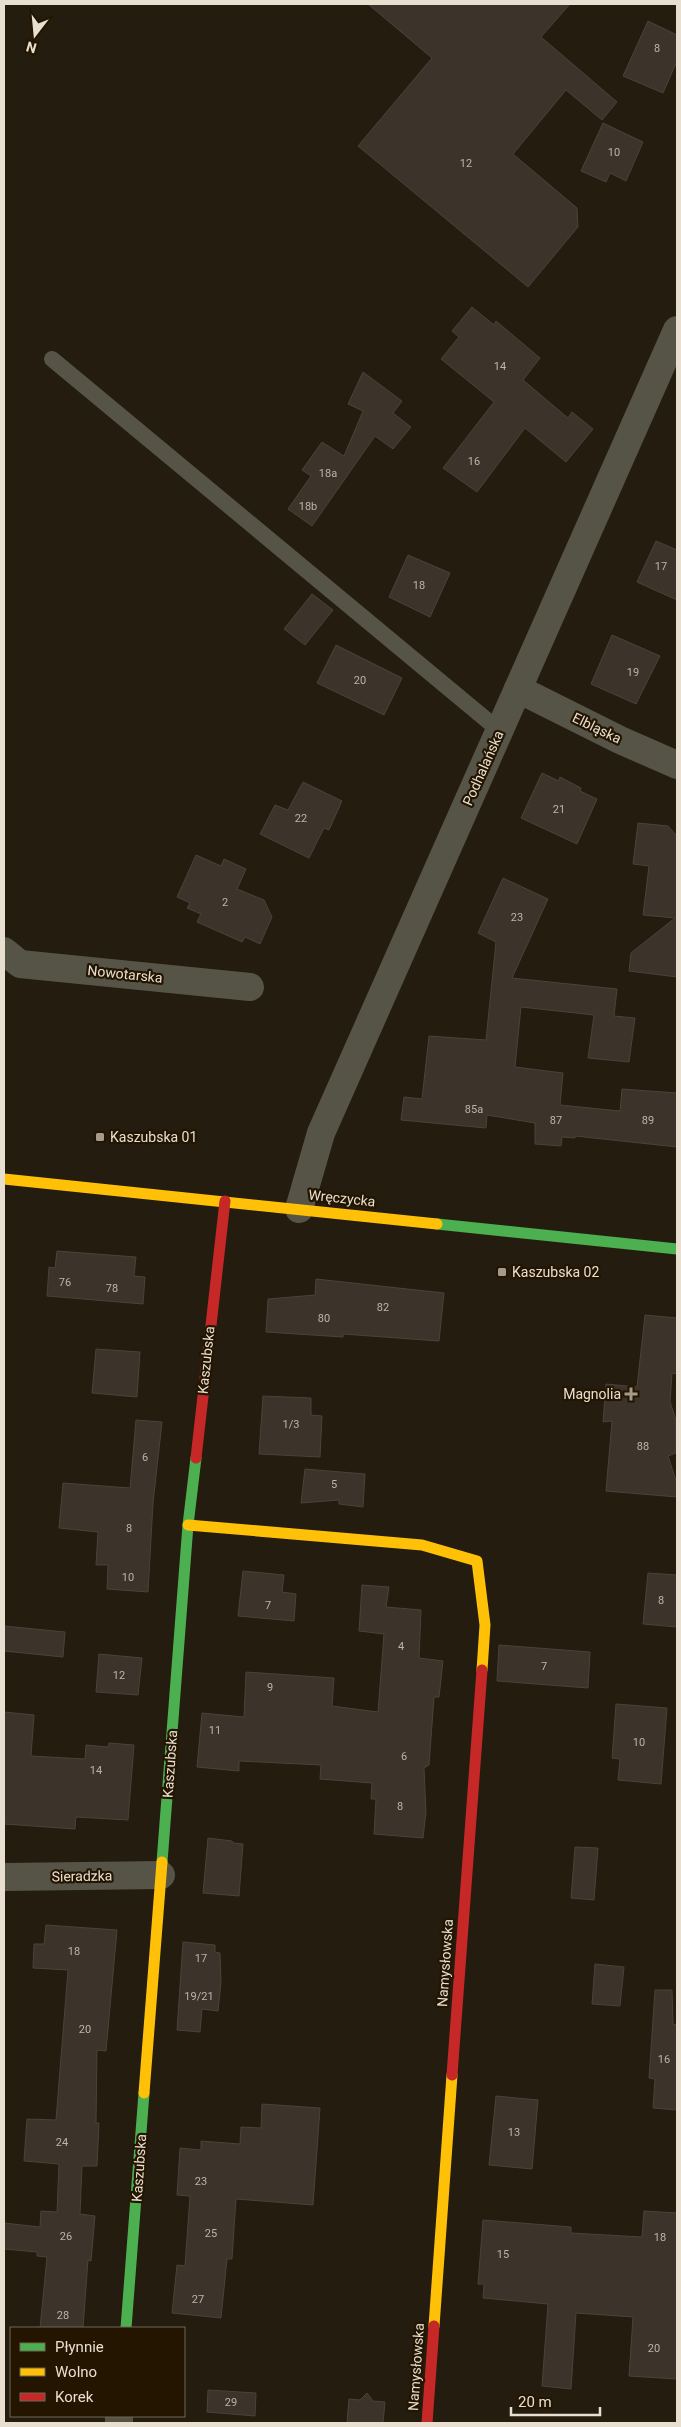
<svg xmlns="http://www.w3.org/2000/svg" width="681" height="2427" viewBox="0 0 681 2427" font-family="Roboto,sans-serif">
<rect width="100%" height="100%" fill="#241c0e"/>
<g fill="#3c332a" stroke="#4b4239">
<path d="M368 4H570L541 37 617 102 602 120 566 90 513 154 577 208 578 227 528 287 358 146 432 58Z"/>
<path d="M648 21 677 35V61L663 93 623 76Z"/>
<path d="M603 123 643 142 626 181 610 173 606 182 581 171Z"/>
<path d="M472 307 494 325 496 321 540 358 523 380 568 418 572 412 593 429 566 462 525 428 477 492 443 468 494 402 441 359 459 337 452 331Z"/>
<path d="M363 372 402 401 393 413 411 427 393 449 375 436 312 526 288 509 311 476 302 470 322 442 344 456 363 411 348 404Z"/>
<path d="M656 541 677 550V600L637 582Z"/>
<path d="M408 555 450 573 430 617 389 597Z"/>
<path d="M312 594 333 610 305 645 284 629Z"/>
<path d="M612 635 660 656 636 704 591 684Z"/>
<path d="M336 645 402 678 384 715 317 683Z"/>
<path d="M542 773 559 781 560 777 581 788 580 791 597 799 577 844 521 818Z"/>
<path d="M303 782 342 801 329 830 324 828 309 858 260 834 275 805 288 810Z"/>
<path d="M638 823 668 826 677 836V977L629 971 631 953 675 918 643 915 649 866 633 864Z"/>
<path d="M196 855 221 866 224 859 246 869 237 889 264 900 272 917 260 944 245 937 242 942 197 922 201 914 187 908 190 903 177 897Z"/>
<path d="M503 878 548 899 512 978 617 989 614 1016 635 1018 629 1062 588 1058 594 1015 521 1007 515 1067 563 1073 560 1105 620 1111 622 1089 677 1093V1147L575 1136V1138L562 1137 561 1146 535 1144V1123L487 1115 486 1128 401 1120 404 1097 422 1099 429 1036 486 1040 496 942 478 933Z"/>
<path d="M57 1251 136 1257 134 1276 145 1277 143 1304 47 1296 49 1267 55 1268Z"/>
<path d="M316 1279 444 1293 439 1341 343 1334V1337L266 1332 268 1299 315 1295Z"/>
<path d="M645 1315 677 1318V1374L672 1373 670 1402 676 1420V1453L668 1456 677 1484V1497L606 1491 612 1421 603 1422 606 1384 637 1387Z"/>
<path d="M96 1349 140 1352 137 1397 92 1393Z"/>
<path d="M263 1396 311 1398V1415L322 1416 320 1457 259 1454Z"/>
<path d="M136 1420 162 1422 153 1503 148 1592 107 1589 108 1565H96L98 1532 59 1528 63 1483 130 1488Z"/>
<path d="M305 1469 365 1474 363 1507 339 1504V1500L301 1503Z"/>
<path d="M243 1571 284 1575 282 1592 296 1594 294 1621 238 1616Z"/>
<path d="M648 1573 677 1575V1627L643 1624Z"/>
<path d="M362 1585 389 1587 386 1607 421 1610 419 1658 443 1661 439 1697H434L429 1765 424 1768 426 1812 423 1838 374 1834 376 1799H371L372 1783 320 1779 321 1765 239 1761V1771L197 1767 202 1713 244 1717 246 1672 334 1678 332 1706 378 1712 384 1634 359 1631Z"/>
<path d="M4 1626 65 1632 63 1657 4 1651Z"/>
<path d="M499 1645 590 1652 588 1688 497 1681Z"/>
<path d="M99 1654 142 1658 138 1695 96 1692Z"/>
<path d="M616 1704 667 1708 661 1784 618 1780 620 1759 612 1758Z"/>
<path d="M4 1712 34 1715 31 1756 85 1759 86 1745 108 1747 109 1743 134 1745 128 1820 76 1817 75 1829 4 1824Z"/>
<path d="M208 1838 232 1841 233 1843 243 1844 239 1896 203 1893Z"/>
<path d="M575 1847 598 1848 594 1900 571 1898Z"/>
<path d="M46 1925 117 1930 106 2051 97 2050 96 2123H99L97 2166H82L80 2214 95 2216 91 2261 88 2260 83 2328H40L47 2257 37 2256V2252L4 2249V2223L40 2227 41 2211 57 2212 59 2164 24 2161 27 2119 56 2120 68 1970 33 1968 34 1944H44Z"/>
<path d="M183 1942 215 1945V1952L220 1953 221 1982 218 2011 202 2009 200 2032 177 2030Z"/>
<path d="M595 1964 624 1967 620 2006 592 2004Z"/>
<path d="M655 1990H672L673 2024 677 2025V2110L653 2108 655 2079 649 2078Z"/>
<path d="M496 2096 538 2100 532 2169 489 2165Z"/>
<path d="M262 2104 320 2108 313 2205 236 2199 232 2259H227L221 2318 172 2313 177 2265 185 2266 190 2196 177 2195 180 2148 201 2150V2141L240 2144 241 2127 261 2128Z"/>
<path d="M644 2211 677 2213V2379L629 2376 633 2317 576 2313 571 2389 542 2386 548 2304 483 2298 484 2284H478L483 2220 571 2227V2233L642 2237Z"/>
<path d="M208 2390 256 2393 255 2416 207 2412Z"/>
<path d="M367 2393 373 2401 385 2402 383 2423H347L349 2399 360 2400Z"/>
</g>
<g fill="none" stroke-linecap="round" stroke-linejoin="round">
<path stroke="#565447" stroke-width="16" d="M52 359 500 731"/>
<g stroke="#565447" stroke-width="28">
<path d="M518 689 620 740 677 765"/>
<path d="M4 951 20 964 250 987"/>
<path d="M299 1209 321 1133 677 330"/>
<path d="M4 1877 161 1875"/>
<path d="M119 2423V2416"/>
</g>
<g stroke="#4caf50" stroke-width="11">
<path d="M437 1224 677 1249"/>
<path d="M162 1862 188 1525 196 1458"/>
<path d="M126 2328 144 2093"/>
</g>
<g stroke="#ffc107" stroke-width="11">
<path d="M4 1179 437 1224"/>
<path d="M188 1525 422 1545 477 1561 485 1625 482 1670"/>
<path d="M144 2093 162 1862"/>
<path d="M434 2326 452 2075"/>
</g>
<g stroke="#c62828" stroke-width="11">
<path d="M196 1458 225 1201"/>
<path d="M452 2075 482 1670"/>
<path d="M427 2423 434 2326"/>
</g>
</g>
<g fill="#a49b8d" stroke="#231500" stroke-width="2">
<rect x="95" y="1132" width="10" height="10" rx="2.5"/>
<rect x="497" y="1267" width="10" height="10" rx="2.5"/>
<path d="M628.5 1386.5h5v5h5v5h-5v5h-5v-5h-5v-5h5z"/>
</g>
<g text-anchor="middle" stroke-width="4.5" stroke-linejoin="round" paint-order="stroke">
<g font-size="11" fill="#beb4a7">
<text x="657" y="52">8</text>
<text x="614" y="156">10</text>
<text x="466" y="167">12</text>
<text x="500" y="370">14</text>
<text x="474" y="465">16</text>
<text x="328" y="477">18a</text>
<text x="308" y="510">18b</text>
<text x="661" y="570">17</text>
<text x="419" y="589">18</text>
<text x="633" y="676">19</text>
<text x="360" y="684">20</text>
<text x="559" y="813">21</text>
<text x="301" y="822">22</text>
<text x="225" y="906">2</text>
<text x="517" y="921">23</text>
<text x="474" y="1113">85a</text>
<text x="556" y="1124">87</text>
<text x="648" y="1124">89</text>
<text x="65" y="1286">76</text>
<text x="112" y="1292">78</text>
<text x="383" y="1311">82</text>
<text x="324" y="1322">80</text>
<text x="291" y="1428">1/3</text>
<text x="643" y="1450">88</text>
<text x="145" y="1461">6</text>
<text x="334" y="1488">5</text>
<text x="129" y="1532">8</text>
<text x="128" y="1581">10</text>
<text x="661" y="1604">8</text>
<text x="268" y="1609">7</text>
<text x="401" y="1650">4</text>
<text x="544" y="1670">7</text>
<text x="119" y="1679">12</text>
<text x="270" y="1691">9</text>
<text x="215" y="1734">11</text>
<text x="639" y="1746">10</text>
<text x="404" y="1760">6</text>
<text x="96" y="1774">14</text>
<text x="400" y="1810">8</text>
<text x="74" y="1955">18</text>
<text x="201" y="1962">17</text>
<text x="199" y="2000">19/21</text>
<text x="85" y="2033">20</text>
<text x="664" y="2063">16</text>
<text x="514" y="2136">13</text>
<text x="62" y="2146">24</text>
<text x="201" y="2185">23</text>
<text x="211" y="2237">25</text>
<text x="66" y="2240">26</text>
<text x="660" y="2241">18</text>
<text x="503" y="2258">15</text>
<text x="198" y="2303">27</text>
<text x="63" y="2319">28</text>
<text x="654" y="2352">20</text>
<text x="231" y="2406">29</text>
</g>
<g font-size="14" fill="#e9dfd1" stroke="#231500">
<text transform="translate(597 728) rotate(26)" y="5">Elbląska</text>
<text transform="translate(483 768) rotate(-66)" y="5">Podhalańska</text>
<text transform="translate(125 974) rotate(6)" y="5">Nowotarska</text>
<text transform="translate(342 1198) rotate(6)" y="5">Wręczycka</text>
<text transform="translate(206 1360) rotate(-84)" y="5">Kaszubska</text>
<text transform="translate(170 1764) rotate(-86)" y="5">Kaszubska</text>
<text transform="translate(82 1876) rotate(-1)" y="5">Sieradzka</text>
<text transform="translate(445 1963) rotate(-86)" y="5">Namysłowska</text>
<text transform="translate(139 2168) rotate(-86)" y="5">Kaszubska</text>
<text transform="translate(416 2367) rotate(-86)" y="5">Namysłowska</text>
</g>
<g font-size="14" fill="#e9dfd1" stroke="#231500" text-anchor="start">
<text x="110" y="1142">Kaszubska 01</text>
<text x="512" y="1277">Kaszubska 02</text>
<text x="621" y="1399" text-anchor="end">Magnolia</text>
</g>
</g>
<rect width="681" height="2427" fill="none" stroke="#e9dfd1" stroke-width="10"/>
<rect x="10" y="2327" width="175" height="90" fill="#231500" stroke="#726654"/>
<rect x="20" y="2343" width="25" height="8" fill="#4caf50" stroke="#726654"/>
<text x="55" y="2352" font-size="15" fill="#e9dfd1">Płynnie</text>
<rect x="20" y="2368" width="25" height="8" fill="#ffc107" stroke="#726654"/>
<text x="55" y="2377" font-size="15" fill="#e9dfd1">Wolno</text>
<rect x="20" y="2393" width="25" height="8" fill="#c62828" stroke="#726654"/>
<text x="55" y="2402" font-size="15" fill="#e9dfd1">Korek</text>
<g transform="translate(35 35) rotate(196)" stroke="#231500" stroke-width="4" paint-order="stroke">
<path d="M0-4L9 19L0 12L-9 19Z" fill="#e9dfd1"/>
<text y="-8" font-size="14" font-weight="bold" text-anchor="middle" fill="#e9dfd1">N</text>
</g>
<path d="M511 2407v8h89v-8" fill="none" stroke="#e9dfd1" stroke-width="2.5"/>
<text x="518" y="2407" font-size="15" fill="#e9dfd1" stroke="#231500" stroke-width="4" paint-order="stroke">20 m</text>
</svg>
